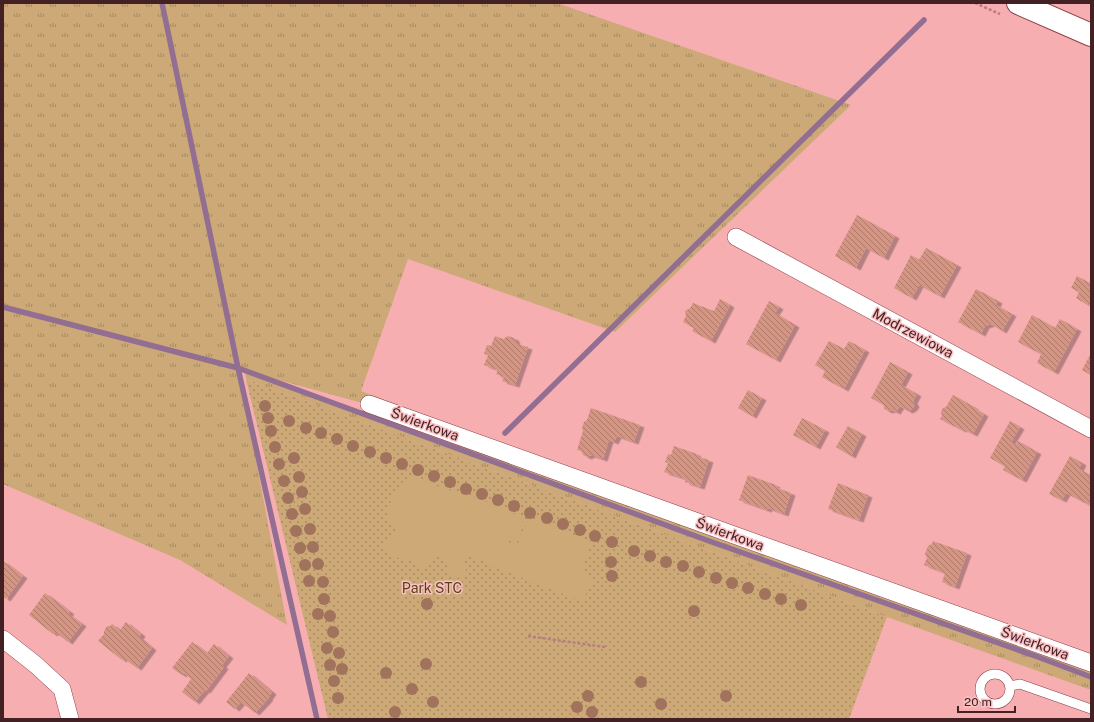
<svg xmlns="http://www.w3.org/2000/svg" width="1094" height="722" viewBox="0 0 1094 722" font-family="'Public Sans',sans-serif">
<defs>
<pattern id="grass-tufts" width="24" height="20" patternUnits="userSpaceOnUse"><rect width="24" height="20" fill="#cca977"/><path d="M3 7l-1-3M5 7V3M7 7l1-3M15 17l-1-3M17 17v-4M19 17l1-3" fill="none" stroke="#a78961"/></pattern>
<pattern id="park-dots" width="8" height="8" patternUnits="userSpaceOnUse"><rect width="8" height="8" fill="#cca977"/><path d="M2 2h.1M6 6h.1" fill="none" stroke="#a78961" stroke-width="1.8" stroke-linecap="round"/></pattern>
<pattern id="building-back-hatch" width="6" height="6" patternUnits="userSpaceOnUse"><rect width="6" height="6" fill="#d59583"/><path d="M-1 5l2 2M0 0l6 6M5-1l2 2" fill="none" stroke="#ae796b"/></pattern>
<filter id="shadow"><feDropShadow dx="4.5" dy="2.5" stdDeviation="0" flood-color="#0004"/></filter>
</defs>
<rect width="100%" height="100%" fill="#f7aeb1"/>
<path fill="url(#grass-tufts)" d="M3 3H557L851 105 615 332 408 259 361 391 479 435 264 376 810 569 1091 670V690L887 617 246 379 245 370 239 369 287 625 180 560 3 484Z"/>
<path fill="url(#park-dots)" d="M246 379 887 617 849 719H328Z"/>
<path fill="#cca977" d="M414 476C422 477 427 482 434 485 451 491 513 507 522 520 524 524 522 529 521 532 518 540 515 540 507 541L517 545 529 517 592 542 583 566 591 582 583 602 485 563 486 559C478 564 473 557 466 555L464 560 467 575 454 579 441 556H435C426 576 422 565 408 560 402 558 396 558 390 556L384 547C386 537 393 539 395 533 397 528 392 526 390 522 385 505 397 480 414 476Z"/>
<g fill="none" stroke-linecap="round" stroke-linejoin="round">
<g stroke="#926e92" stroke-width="5.5">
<path d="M162 3 238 368 317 719"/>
<path d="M3 307 238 368 709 541 1038 657 1091 677"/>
<path d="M505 433 924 20"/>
</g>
</g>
<g fill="url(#building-back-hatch)" filter="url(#shadow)">
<path d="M857 215 895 236 884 258 866 248 856 268 835 256Z"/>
<path d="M926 248 957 265 940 296 919 285 912 298 894 288 911 255 919 260Z"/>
<path d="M1077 276 1091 284V307L1076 298 1079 292 1071 288Z"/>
<path d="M976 289 998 301 996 305 1012 314 1002 331 991 324 985 326 981 334 958 322Z"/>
<path d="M720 299 730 305 711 341 692 331 694 328 683 322 686 316 685 311 690 308 693 303 714 311Z"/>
<path d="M769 301 779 307 775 313 795 325 776 360 746 344Z"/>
<path d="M1032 315 1055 328 1060 319 1077 329 1054 372 1037 363 1041 354 1018 342Z"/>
<path d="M495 336 503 339 508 336 514 338 517 344 528 347 515 385 502 381 504 377 496 374 498 370 484 365 488 355 484 354 487 345 491 346Z"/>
<path d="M829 341 844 349 849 341 865 350 844 389 822 377 825 371 815 365Z"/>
<path d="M1091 353V375L1082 370Z"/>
<path d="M890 362 908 372 901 385 917 394 913 401 915 405 912 409 908 411 900 406 896 412 892 410 888 411 884 409V405L871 398Z"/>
<path d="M748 390 762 398 752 416 738 408Z"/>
<path d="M953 395 974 407V408L984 414 973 434 963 429 962 430 940 419 942 416 941 412 943 408 946 407Z"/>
<path d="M591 408 640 425 634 442 617 436 614 442 609 440 603 459 591 455 587 457 583 455 582 451 577 450 583 431 582 428 584 422 587 420Z"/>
<path d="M802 418 825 430 816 447 793 435Z"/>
<path d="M1010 421 1020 427 1011 442 1016 445 1018 441 1037 452 1022 480 1003 470 1005 466 990 458Z"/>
<path d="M848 426 862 434 851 456 836 447Z"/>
<path d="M674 446 697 454 696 456 709 460 700 487 685 482 686 479 664 472 668 463 665 462 668 454 671 455Z"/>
<path d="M1070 456 1082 463 1079 469 1091 475V506L1066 493 1062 500 1049 494Z"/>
<path d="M748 475 776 485 775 487 791 493 784 514 768 508 767 510 739 500Z"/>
<path d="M838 483 868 495 859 520 828 509Z"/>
<path d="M933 541 967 553 955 587 942 582 945 573 924 565 927 558 925 554 928 546 932 544Z"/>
<path d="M3 561 23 576 6 599 3 597Z"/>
<path d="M45 593 70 612 68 614 82 624 68 642 55 632 53 634 29 615Z"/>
<path d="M126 622 141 634 139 637 152 648 137 668 123 658 122 660 98 641 104 634V631L107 626H110L112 624 120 630Z"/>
<path d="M192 642 207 653 214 644 229 656 222 665 224 667 206 691 205 690 195 702 182 692 191 679 184 673 182 675 172 668Z"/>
<path d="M249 673 272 692 268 698H269L255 713 241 702 235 709 226 702Z"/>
</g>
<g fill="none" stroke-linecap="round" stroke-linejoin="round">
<g stroke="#8c3d45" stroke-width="10">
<g id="service">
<circle cx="995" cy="689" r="15"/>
<path d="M1010 686 1020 684 1091 709"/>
</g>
</g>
<g stroke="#8c3d45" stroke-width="18">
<g id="minor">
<path d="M736 237 1091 429"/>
<path d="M369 404 1091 663"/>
<path d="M3 639 36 665 62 689 70 719"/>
</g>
</g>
<g stroke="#8c3d45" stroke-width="24">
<path id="secondary" d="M1018 3 1091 35"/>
</g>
<g stroke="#b97d80" stroke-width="2.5" stroke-dasharray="3 2" stroke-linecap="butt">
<path d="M975 3 1000 14"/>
<path d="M528 636 605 647"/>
</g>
<use href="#service" stroke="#fff" stroke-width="9"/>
<use href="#minor" stroke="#fff" stroke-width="17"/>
<use href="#secondary" stroke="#fff" stroke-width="22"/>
</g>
<g fill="#a1725c">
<circle cx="265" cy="406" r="6"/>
<circle cx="268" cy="418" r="6"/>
<circle cx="289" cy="421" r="6"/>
<circle cx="306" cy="428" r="6"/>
<circle cx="271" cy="431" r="6"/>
<circle cx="321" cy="433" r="6"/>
<circle cx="337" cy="439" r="6"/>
<circle cx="353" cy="446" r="6"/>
<circle cx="275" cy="447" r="6"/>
<circle cx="370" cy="452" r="6"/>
<circle cx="294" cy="458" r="6"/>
<circle cx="386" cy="458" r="6"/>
<circle cx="279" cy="464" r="6"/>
<circle cx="402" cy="464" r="6"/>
<circle cx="418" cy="470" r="6"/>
<circle cx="434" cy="476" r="6"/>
<circle cx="299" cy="477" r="6"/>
<circle cx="284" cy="481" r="6"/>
<circle cx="450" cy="482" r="6"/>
<circle cx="466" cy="489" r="6"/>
<circle cx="302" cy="492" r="6"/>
<circle cx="482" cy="494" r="6"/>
<circle cx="288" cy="498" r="6"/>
<circle cx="498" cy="500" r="6"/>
<circle cx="514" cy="506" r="6"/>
<circle cx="305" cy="509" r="6"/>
<circle cx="530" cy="513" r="6"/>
<circle cx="292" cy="514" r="6"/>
<circle cx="547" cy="518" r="6"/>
<circle cx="563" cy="524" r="6"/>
<circle cx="310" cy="529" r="6"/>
<circle cx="580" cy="530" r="6"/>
<circle cx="296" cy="531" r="6"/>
<circle cx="595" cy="536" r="6"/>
<circle cx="612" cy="542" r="6"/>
<circle cx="313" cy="547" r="6"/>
<circle cx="300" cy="548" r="6"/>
<circle cx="634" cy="551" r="6"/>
<circle cx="650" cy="556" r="6"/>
<circle cx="611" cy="562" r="6"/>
<circle cx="666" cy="562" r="6"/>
<circle cx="318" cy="564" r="6"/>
<circle cx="305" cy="565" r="6"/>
<circle cx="683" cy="566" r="6"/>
<circle cx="699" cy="572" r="6"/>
<circle cx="612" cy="576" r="6"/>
<circle cx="716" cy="578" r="6"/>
<circle cx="309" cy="581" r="6"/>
<circle cx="323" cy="582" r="6"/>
<circle cx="732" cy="583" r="6"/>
<circle cx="748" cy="588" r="6"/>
<circle cx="765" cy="594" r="6"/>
<circle cx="324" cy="599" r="6"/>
<circle cx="781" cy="599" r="6"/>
<circle cx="427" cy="604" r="6"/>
<circle cx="801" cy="605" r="6"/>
<circle cx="694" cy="611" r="6"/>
<circle cx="318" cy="614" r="6"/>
<circle cx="330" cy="616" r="6"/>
<circle cx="333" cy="632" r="6"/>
<circle cx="327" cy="648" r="6"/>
<circle cx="339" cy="653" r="6"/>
<circle cx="426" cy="664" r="6"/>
<circle cx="330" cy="665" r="6"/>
<circle cx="342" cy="669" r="6"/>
<circle cx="386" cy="673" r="6"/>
<circle cx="334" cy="681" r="6"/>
<circle cx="641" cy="682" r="6"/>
<circle cx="412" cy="689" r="6"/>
<circle cx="588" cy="696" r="6"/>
<circle cx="726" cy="696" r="6"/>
<circle cx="338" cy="698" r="6"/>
<circle cx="433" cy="702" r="6"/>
<circle cx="661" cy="704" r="6"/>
<circle cx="577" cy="707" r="6"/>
<circle cx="395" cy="712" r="6"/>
<circle cx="592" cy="712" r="6"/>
</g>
<g text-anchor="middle" stroke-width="3" stroke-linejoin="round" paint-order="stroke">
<g font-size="14" fill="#432023" stroke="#f9c1c3">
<text transform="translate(913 333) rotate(28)" y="5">Modrzewiowa</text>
<text transform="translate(425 424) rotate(20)" y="5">Świerkowa</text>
<text transform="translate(730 534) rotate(20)" y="5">Świerkowa</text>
<text transform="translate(1035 643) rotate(20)" y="5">Świerkowa</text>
</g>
<g font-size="14" fill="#5b4117" stroke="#f9c1c3">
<text x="432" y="593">Park STC</text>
</g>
</g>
<rect width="1094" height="722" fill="none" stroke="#432023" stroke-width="8"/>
<path d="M958 706v6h57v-6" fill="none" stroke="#432023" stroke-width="2"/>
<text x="964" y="706" font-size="12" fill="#432023" stroke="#f9c1c3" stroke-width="3" paint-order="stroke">20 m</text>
</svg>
